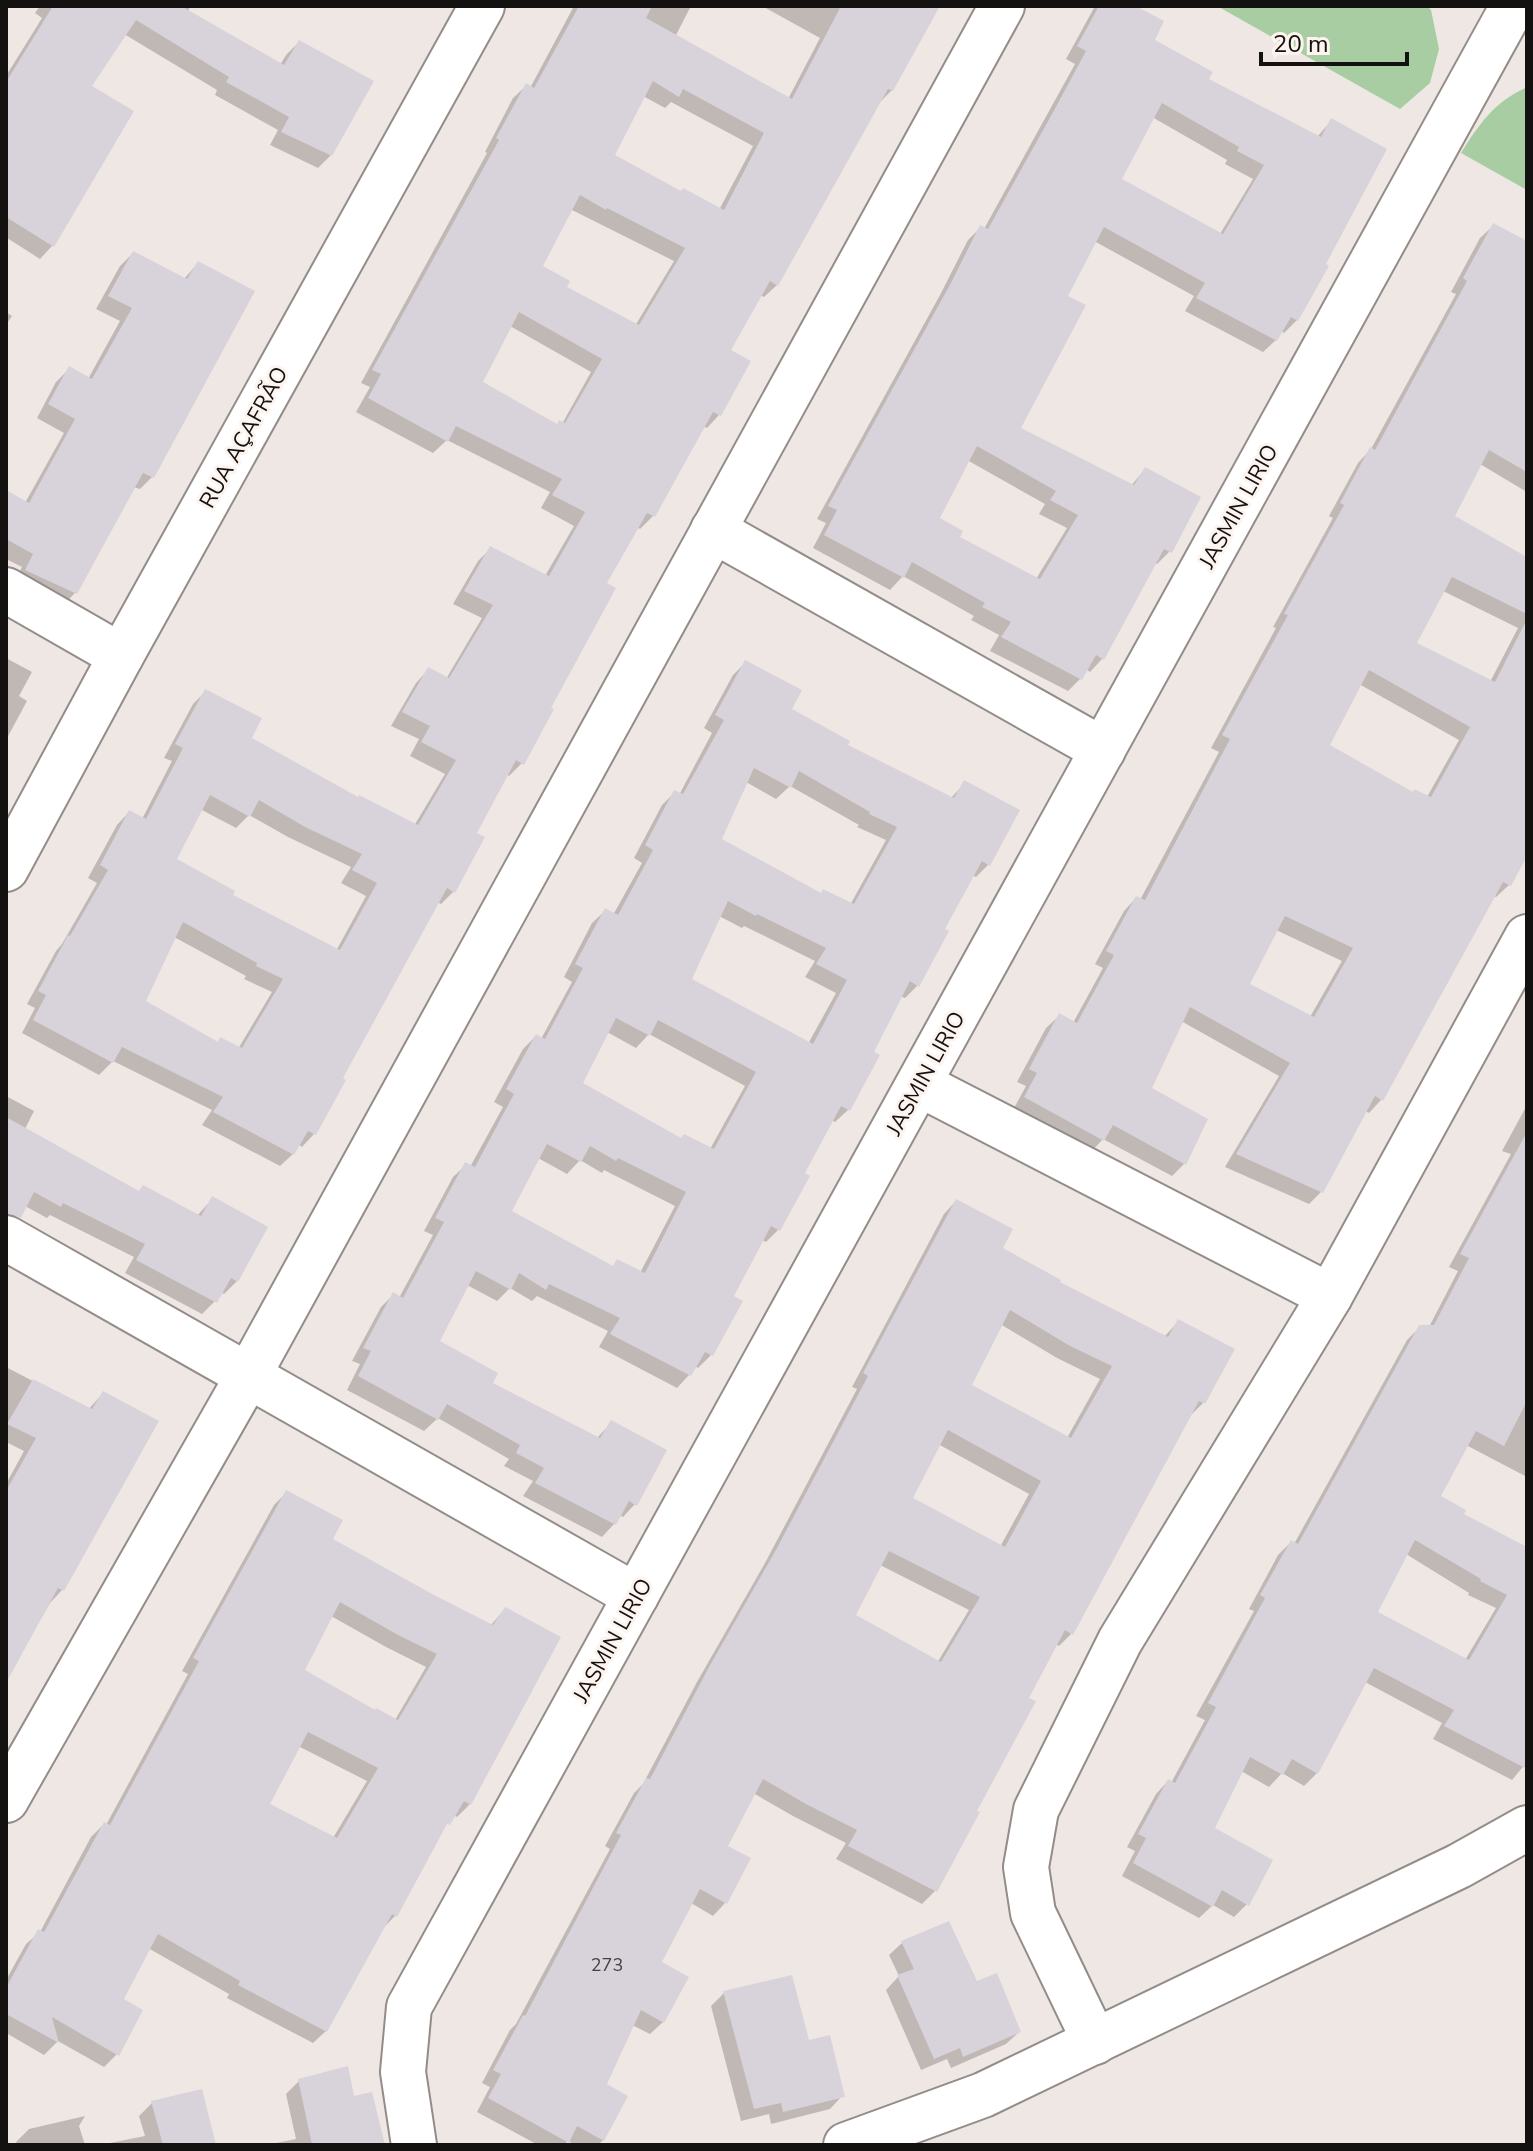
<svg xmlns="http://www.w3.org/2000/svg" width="1533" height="2151" viewBox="0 0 1533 2151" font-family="'Nunito Sans',sans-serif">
<rect width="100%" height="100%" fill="#efe7e3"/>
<g fill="#a8cda3">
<path d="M1217 6H1427L1431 10 1439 49 1430 83 1400 109Z"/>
<path d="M1527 87V190L1461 153C1479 124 1494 102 1527 87Z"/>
</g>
<g fill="#0003" fill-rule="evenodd">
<path d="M40 6H190L188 12 280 65 286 55 299 42 331 155 318 168 270 145 278 130 215 95 217 90 124 34 90 86 131 112 52 246 40 259 7 238 6 240V76L42 18 35 13Z"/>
<path d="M574 6H691L675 37 788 99 820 38 762 6H925L892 90 879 103 777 285 764 297 760 295 728 351 719 415 707 428 703 426 653 516 640 529 637 527 604 584 522 763 509 776 506 774 474 833 453 892 441 904 437 902 341 1079 314 1134 302 1147 298 1144 293 1154 280 1166 202 1125 212 1110 113 1061 99 1075 22 1033 35 1008 27 1004 56 951 62 944 97 883 88 878 117 825 129 812 142 819 172 761 164 758 193 704 205 692 249 739 358 799 414 826 445 774 410 756 419 739 391 726 416 683 428 670 446 679 482 618 453 604 478 561 491 548 545 576 574 526 541 508 550 492 447 440 433 453 356 412 370 387 361 383 487 153 485 152 513 98 526 86 530 88ZM643 96 665 108 671 102 753 146 719 210 680 193 612 156ZM570 209 674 261 635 326 564 288 540 267ZM510 326 591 372 562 424 556 426 480 383ZM200 809 236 828 249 815 288 837 351 867 341 883 366 896 336 951 230 896 174 860ZM174 937 246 976 244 979 272 992 238 1049 217 1043 143 1002Z"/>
<path d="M1095 6H1132L1152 41 1206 80 1317 137 1332 120 1297 320 1284 333 1281 331 1276 340 1263 352 1185 311 1194 296 1094 241 1066 297 1018 429 1131 486 1145 469 1170 551 1157 564 1155 563 1102 659 1090 672 1086 669 1080 679 1068 691 990 651 999 635 971 620 974 616 903 576 890 590 813 548 826 523 817 519 940 295 968 240 981 227 984 229 1038 131 1075 64 1066 59ZM1152 117 1227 160 1225 164 1253 179 1220 234 1120 180ZM967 460 1045 504 1039 514 1067 528 1036 579 957 538 937 519Z"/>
<path d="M1493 226 1527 243V492L1480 464 1452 518 1527 560V852L1509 885 1496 897 1493 896 1381 1100 1369 1113 1365 1111 1321 1192 1309 1204 1225 1167 1279 1076 1181 1021 1149 1088 1184 1164 1172 1176 1103 1139 1090 1153 1013 1110 1026 1086 1017 1082 1046 1028 1059 1016 1073 1023 1103 968 1095 964 1124 911 1136 898 1140 900 1219 752 1211 748 1276 628 1273 627 1333 518 1329 516 1358 463 1371 449 1456 294 1451 292 1480 238ZM1443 591 1518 628 1490 682 1415 644ZM1359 684 1459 740 1427 797 1412 794 1327 746ZM1276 930 1342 961 1310 1017 1248 985Z"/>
<path d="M133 253 184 279 198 263 152 477 140 489 133 487 75 593 62 606 14 583 22 567 6 559V493L25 503 64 433 37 418 56 382 69 369 88 379 120 321 96 309 120 266Z"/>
<path d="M6 312 12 316 6 325Z"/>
<path d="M6 658 32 672 19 696 27 701 6 740Z"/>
<path d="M746 662 790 710 845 746 950 799 965 783 988 865 976 877 972 875 943 930 917 986 905 998 900 996 871 1053 848 1110 835 1122 831 1120 802 1174 778 1230 766 1242 762 1240 731 1297 740 1302 711 1355 698 1368 695 1366 689 1375 677 1388 599 1347 608 1331 537 1296 532 1301 510 1288 497 1301 467 1285 437 1342 490 1384 596 1439 612 1422 635 1504 623 1517 619 1515 614 1524 602 1537 523 1496 533 1481 504 1466 509 1459 438 1418 424 1431 347 1390 360 1364 352 1361 381 1307 393 1295 399 1298 433 1235 424 1231 453 1177 466 1165 470 1167 503 1107 494 1102 523 1049 536 1036 541 1039 572 982 564 977 592 923 605 911 613 915 642 863 634 858 662 805 675 792 679 795 712 733 704 728 733 675ZM746 782 776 799 790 786 859 825 857 827 886 840 850 905 820 895 720 840ZM719 916 742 928 744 926 815 961 805 977 836 993 808 1044 689 980ZM607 1032 636 1048 649 1034 745 1086 710 1149 680 1140 580 1084ZM538 1158 567 1174 580 1160 602 1173 604 1170 675 1206 640 1273 611 1268 510 1212Z"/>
<path d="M6 1096 34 1111 25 1129 138 1193 197 1216 212 1199 237 1281 224 1294 220 1292 215 1301 202 1314 125 1273 134 1257 50 1215 47 1218 25 1206 12 1220 6 1216Z"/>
<path d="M1527 1105V1477L1466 1445 1438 1497 1461 1515 1527 1549V1762L1512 1780 1433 1739 1442 1723 1365 1682 1317 1773 1304 1786 1282 1773 1269 1787 1241 1771 1212 1829 1247 1904 1234 1917 1213 1905 1199 1918 1122 1876 1135 1851 1127 1847 1156 1794 1168 1781 1171 1783 1205 1720 1196 1716 1254 1611 1249 1609 1278 1555 1291 1542 1294 1544 1407 1340 1420 1327H1429L1458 1271 1449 1267 1511 1154 1502 1151ZM1406 1554 1469 1593 1468 1595 1496 1608 1465 1660 1376 1612Z"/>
<path d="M956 1201 1000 1249 1057 1283 1164 1337 1179 1321 1232 1350 1203 1403 1190 1416 1072 1633 1059 1646 1055 1644 1026 1698 935 1891 922 1904 836 1859 846 1843 793 1816 753 1793 726 1847 725 1903 713 1916 691 1903 660 1963 663 2022 650 2034 632 2025 604 2084 626 2096 603 2140 598 2145H575L568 2141 564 2145H538L477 2112 490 2087 482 2083 510 2030 516 2024 610 1849 605 1846 634 1793 643 1784 697 1682 765 1563 857 1389 852 1387 944 1214ZM1000 1324 1057 1358 1100 1379 1067 1438 969 1385ZM938 1444 1029 1494 1000 1547 910 1498ZM880 1565 969 1610 937 1663 853 1616Z"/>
<path d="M6 1367 88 1410 103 1393 62 1590 50 1603 6 1679V1484L24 1451 6 1442Z"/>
<path d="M287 1492 331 1540 490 1626 505 1609 470 1804 457 1817 453 1815 442 1830 395 1916 382 1929 326 2031 313 2043 227 1998 229 1994 148 1948 121 2000 117 2054 104 2067 58 2041 44 2055 6 2033V1980L26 1944 40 1932 91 1837 104 1824 106 1825 188 1674 182 1671 274 1505ZM331 1616 386 1647 426 1667 395 1720 375 1712 302 1671ZM298 1746 367 1781 333 1838 267 1805Z"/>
<path d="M902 1943 976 1984 1019 2032 1006 2044 951 2068 947 2059 921 2070 886 1990 899 1976 889 1955Z"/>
<path d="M724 1993 807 2042 842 2096 830 2109 771 2124 769 2114 741 2121 711 2006Z"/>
<path d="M299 2081 353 2099 383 2145H266L296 2139 286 2094Z"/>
<path d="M152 2103 214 2145H100L145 2136 139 2116Z"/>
<path d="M85 2116 79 2126 85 2145H17L16 2142 29 2129Z"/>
</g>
<g fill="#d8d3da" fill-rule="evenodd">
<path d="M53 6H181L284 65 299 40 374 81 332 156 281 132 289 117 226 82 229 77 136 20 92 86 134 111 54 247 6 217V82Z"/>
<path d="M579 6H652L646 18 792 99 841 6H940L893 91 888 89 778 286 770 281 731 350 751 361 721 416 713 412 655 517 647 513 607 583 616 588 551 708 554 709 524 765 516 760 477 833 485 837 455 893 447 888 343 1078 346 1080 316 1135 308 1131 294 1155 213 1112 223 1097 122 1047 113 1063 33 1020 46 995 38 991 68 935 70 936 108 870 100 865 129 810 146 819 183 748 175 744 205 689 262 718 252 738 358 797 359 795 418 825 456 760 421 742 430 726 402 712 428 667 449 678 493 605 464 591 490 546 549 576 585 512 552 495 562 479 456 426 448 442 368 398 381 374 372 370 499 140 496 138 526 83 534 88ZM653 81 679 97 683 89 764 133 724 210 683 188 681 191 615 155ZM580 195 606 210 607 208 685 248 639 325 567 287 570 281 543 266ZM519 312 602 359 565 423 559 420 557 424 483 382ZM210 795 250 817 259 800 305 827 362 854 352 870 377 883 340 950 233 895 235 891 177 859ZM183 922 257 963 256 966 283 979 242 1048 220 1037 218 1042 146 1001Z"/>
<path d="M1099 6H1136L1164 21 1155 40 1213 72 1209 79 1321 137 1331 118 1387 149 1326 264 1329 266 1298 321 1291 317 1277 341 1196 298 1205 283 1104 227 1068 296 1086 305 1021 428 1134 485 1145 467 1201 497 1172 553 1164 549 1104 660 1096 655 1082 680 1001 637 1011 622 982 607 985 603 912 562 904 578 824 535 837 510 828 506 952 281 980 225 988 229 1051 116 1086 51 1077 46ZM1162 103 1239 147 1237 151 1264 165 1223 234 1122 179ZM977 446 1056 491 1050 500 1078 515 1040 579 960 537 963 531 940 518Z"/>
<path d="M1493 223 1527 241V472L1489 450 1455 516 1527 557V614L1452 577 1417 643 1495 682 1527 619V856L1511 886 1503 882 1383 1101 1375 1096 1323 1193 1236 1154 1290 1063 1190 1007 1152 1088 1208 1119 1186 1165 1113 1125 1104 1141 1024 1097 1037 1073 1029 1069 1059 1013 1077 1023 1114 955 1106 951 1136 896 1145 900 1230 739 1222 735 1288 615 1284 614 1344 505 1340 503 1370 447 1375 450 1467 281 1463 278ZM1369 670 1470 727 1431 797 1414 789 1413 792 1330 745ZM1285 916 1353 948 1314 1017 1250 984Z"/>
<path d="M133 251 187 279 198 261 255 291 154 478 143 473 77 594 25 570 33 554 6 539V490L29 503 75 419 48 404 69 366 92 379 132 308 108 296Z"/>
<path d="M745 660 802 690 792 709 850 741 848 745 954 798 964 780 1020 810 990 866 982 861 945 929 949 931 919 987 910 981 874 1052 880 1055 850 1111 841 1106 805 1173 810 1176 780 1231 771 1226 734 1296 743 1301 713 1356 705 1352 691 1376 610 1334 620 1318 549 1284 546 1290 519 1273 511 1290 476 1271 440 1341 498 1373 493 1383 600 1438 611 1420 667 1450 637 1506 629 1501 616 1525 535 1483 544 1468 516 1453 520 1445 447 1404 438 1420 358 1376 371 1351 363 1348 393 1292 403 1298 444 1222 435 1218 465 1162 475 1167 514 1094 506 1089 536 1034 545 1039 583 968 575 964 605 908 618 915 653 850 645 845 674 790 683 794 724 720 715 715ZM754 768 791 788 799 771 870 812 869 814 897 827 854 904 823 889 821 893 722 839ZM728 901 756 916 757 914 826 948 816 964 847 980 813 1044 692 979ZM616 1018 650 1036 658 1020 756 1072 714 1149 684 1134 681 1138 583 1083ZM547 1144 581 1162 590 1146 616 1161 618 1158 686 1192 645 1273 617 1259 613 1266 512 1211Z"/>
<path d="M6 1117 139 1191 143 1185 201 1216 212 1196 268 1227 238 1282 231 1278 217 1303 136 1260 145 1244 63 1203 61 1207 34 1192 21 1218 6 1213Z"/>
<path d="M1527 1132V1401L1504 1446 1476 1431 1441 1496 1466 1510 1464 1514 1527 1547V1769L1444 1726 1454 1710 1374 1668 1318 1774 1292 1759 1283 1775 1250 1757 1215 1828 1273 1860 1249 1906 1222 1890 1213 1907 1133 1863 1146 1838 1138 1834 1168 1779 1175 1783 1216 1707 1208 1703 1265 1598 1260 1595 1291 1540 1298 1544 1419 1325H1434L1469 1258 1460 1254ZM1415 1540 1481 1579 1480 1581 1507 1595 1469 1660 1378 1612Z"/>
<path d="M956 1199 1013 1229 1003 1248 1061 1280 1060 1282 1168 1337 1178 1319 1235 1349 1205 1404 1199 1401 1073 1635 1065 1630 1029 1698 1036 1701 977 1811 980 1812 937 1892 848 1846 857 1830 806 1804 763 1779 728 1846 751 1858 727 1904 700 1889 662 1962 689 1977 664 2023 641 2010 607 2084 628 2096 604 2141 577 2126 569 2143 488 2098 501 2074 493 2070 523 2015 525 2016 621 1835 616 1833 646 1778 650 1779 709 1667 777 1548 868 1376 863 1373ZM1010 1310 1070 1346 1112 1366 1071 1438 972 1385ZM948 1430 1041 1481 1005 1547 913 1498ZM889 1551 980 1597 941 1662 856 1615Z"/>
<path d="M33 1379 92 1409 103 1391 159 1421 64 1591 58 1588 6 1683V1491L36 1438 7 1424Z"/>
<path d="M286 1490 343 1520 333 1539 434 1595 493 1625 505 1607 561 1637 471 1805 464 1801 450 1825 447 1824 397 1917 392 1914 327 2032 238 1985 240 1981 158 1934 124 1999 143 2010 119 2056 52 2017 59 2043 6 2014V1988L38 1929 44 1932 104 1822 110 1825 199 1661 193 1658ZM340 1602 398 1635 437 1654 398 1720 376 1708 375 1710 305 1670ZM308 1732 378 1768 337 1838 270 1804Z"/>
<path d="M949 1921 977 1981 997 1973 1021 2032 963 2057 960 2048 934 2059 897 1975 914 1969 901 1941Z"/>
<path d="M792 1975 809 2040 830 2035 845 2097 783 2112 781 2103 754 2109 723 1991Z"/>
<path d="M348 2066 354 2096 372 2092 385 2145H312L298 2079Z"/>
<path d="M202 2089 216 2145H163L151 2101Z"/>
</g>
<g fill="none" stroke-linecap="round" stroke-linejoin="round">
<g stroke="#948c88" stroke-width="48">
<g id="minor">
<path d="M713 530 1103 750"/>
<path d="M6 590 121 656"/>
<path d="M6 869 121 656 482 6"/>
<path d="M919 1084 1330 1296"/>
<path d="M6 1238 636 1596"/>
<path d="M6 1800 248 1376 1002 6"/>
<path d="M1095 2042 1033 1913 1026 1867 1036 1810 1120 1641 1330 1296 1527 937"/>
<path d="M414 2145 403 2072 409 2007 1507 17"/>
<path d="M846 2145 983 2095 1459 1866 1527 1828"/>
</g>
</g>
<use href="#minor" stroke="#fff" stroke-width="44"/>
</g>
<g text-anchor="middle" stroke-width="6" stroke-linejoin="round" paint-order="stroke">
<g font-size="18" fill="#454242">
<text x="607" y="1971">273</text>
</g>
<g font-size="22" fill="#141210" stroke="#fdf4f0">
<text transform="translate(243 437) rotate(-61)" y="8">RUA AÇAFRÃO</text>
<text transform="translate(1238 506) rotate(-61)" y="8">JASMIN LIRIO</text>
<text transform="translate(925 1073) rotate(-61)" y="8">JASMIN LIRIO</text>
<text transform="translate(612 1640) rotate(-61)" y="8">JASMIN LIRIO</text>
</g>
</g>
<rect width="1533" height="2151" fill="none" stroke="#141210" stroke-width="16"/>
<path d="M1261 52v12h146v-12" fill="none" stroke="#141210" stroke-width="4"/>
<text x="1273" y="52" font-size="24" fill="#141210" stroke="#fdf4f0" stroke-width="6" paint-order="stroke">20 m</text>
</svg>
